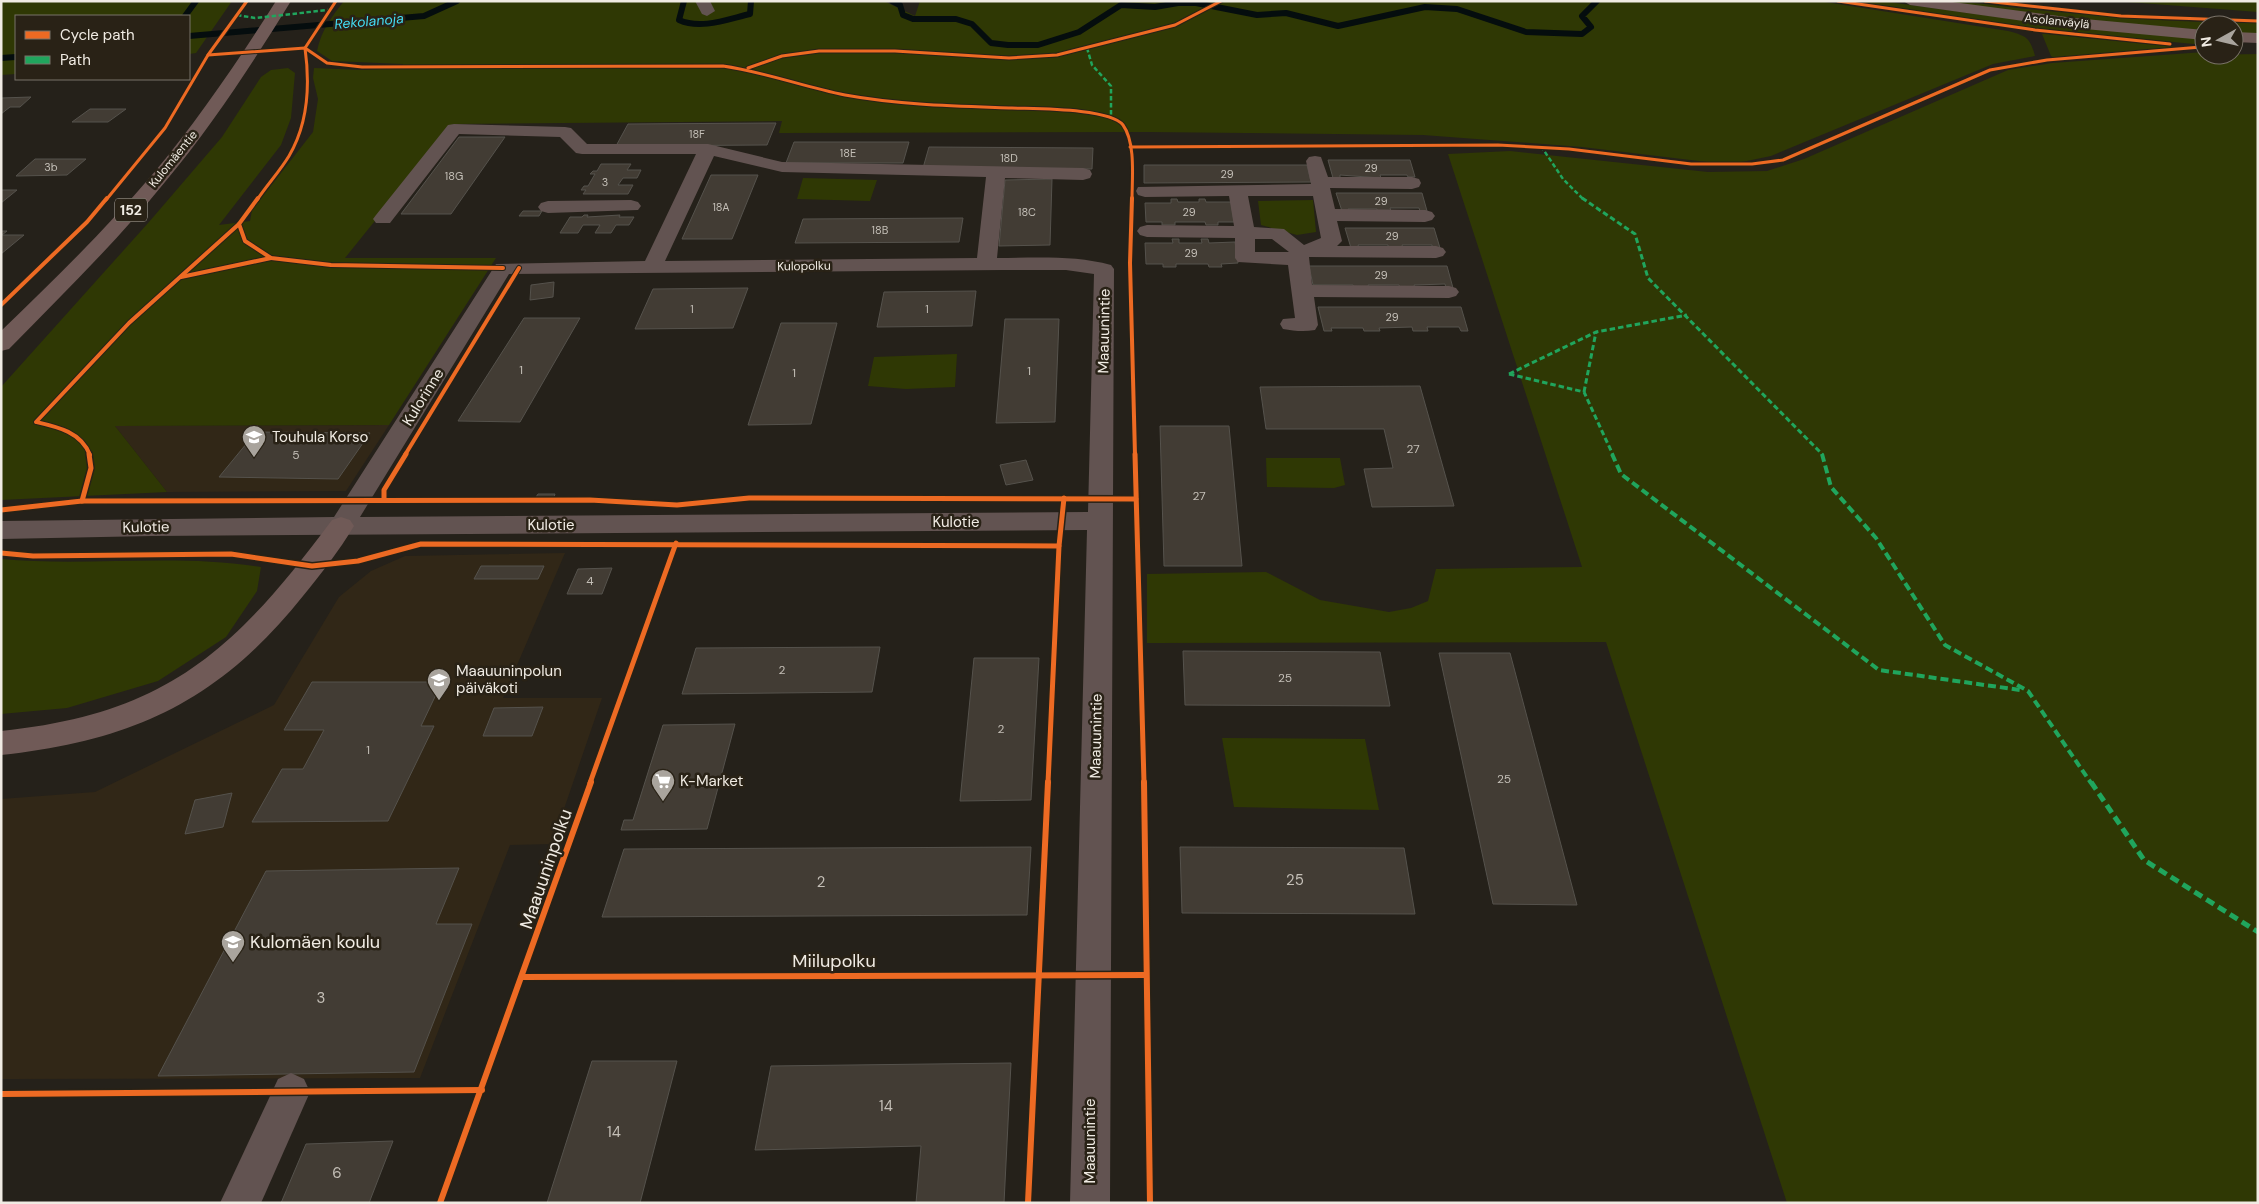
<svg xmlns="http://www.w3.org/2000/svg" width="2259" height="1204" viewBox="0 0 2259 1204" font-family="'DM Sans',sans-serif">
<rect width="100%" height="100%" fill="#25211a"/>
<g fill="#312717">
<path d="M389 425 346 491 167 492 115 426Z"/>
<path d="M565 553 503 698H602L552 844 510 845 420 1078 1 1079V799L95 792 274 705 339 597 371 571 405 556Z"/>
</g>
<g fill="#2f3804">
<path d="M1 1H232L196 53 189 54V16H16V74L1 75Z"/>
<path d="M344 1H884L915 16 920 1H1819L2008 31C2026 36 2030 37 2035 56L1993 64 1771 156 1742 162H1707L1582 147 1423 135 1147 132 779 133 782 121 453 124 345 258H496L389 425 115 426 167 492 1 500V387L149 222 222 137 261 77 271 70 288 68 295 73 291 118 281 145 219 225 250 221 252 210 313 132 318 99 313 78 314 68 362 70 401 68 403 64 332 61 317 51C321 31 332 16 344 1Z"/>
<path d="M1846 1H1881L2057 25 2204 39V45L2018 27Z"/>
<path d="M1934 1C1975 1 2009 8 2048 11 2118 18 2188 23 2258 23V34L2234 33V25H2204V30L2105 22Z"/>
<path d="M2115 1H2258V12Z"/>
<path d="M2042 34H2046L2176 47 2055 58 2051 56Z"/>
<path d="M2204 52V55L2258 54V1203H1787L1606 642 1147 643V574L1266 572 1320 600 1389 612 1411 608 1428 601 1436 569 1582 567 1448 154 1510 151 1708 172 1767 171 1804 159 2008 70 2052 63Z"/>
<path d="M803 178 877 180 870 201 797 199Z"/>
<path d="M1313 200 1316 232 1297 235 1261 225 1258 201Z"/>
<path d="M957 354 955 387 906 389 868 386 874 357Z"/>
<path d="M1266 458H1340L1345 485 1334 488 1267 487Z"/>
<path d="M1 559C87 567 176 553 261 567L257 591 226 637 158 681 67 708 1 714Z"/>
<path d="M1222 738 1365 739 1379 810 1234 807Z"/>
</g>
<g fill="none" stroke-linecap="round" stroke-linejoin="round">
<g stroke="#050d0e" stroke-width="6">
<path d="M684 1 679 20C701 30 728 19 750 14L751 1"/>
<path d="M892 1 900 5 903 15 913 19H956L972 24 991 43 1008 45H1038L1079 32 1121 5 1155 7 1178 3H1196L1257 15 1286 13 1338 26 1425 7 1457 9 1526 32 1582 34 1591 27 1582 16 1597 1"/>
<path d="M185 16 196 1"/>
<path d="M189 36 424 16 457 1"/>
<path d="M1 58 16 57"/>
</g>
</g>
<g fill="#423c34" stroke="#55524c">
<path d="M31 97 20 107H10L1 114V98Z"/>
<path d="M90 109H126L108 122H72Z"/>
<path d="M776 123 767 145 616 146 628 124Z"/>
<path d="M459 137H505L451 214H401Z"/>
<path d="M794 142H909L903 163H786Z"/>
<path d="M929 147 1093 148 1092 169 923 168Z"/>
<path d="M35 159H86L67 175 16 176Z"/>
<path d="M1328 160H1410L1415 177H1408L1407 175H1380L1381 178 1340 175V178H1333Z"/>
<path d="M601 164H631L627 170H641L637 178H623L618 185H633L628 194H583L586 190H581L584 186H588L595 174H590L593 171H597Z"/>
<path d="M1144 165H1307L1311 182 1144 183Z"/>
<path d="M711 175H758L732 239H682Z"/>
<path d="M1052 179 1050 245 999 246 1005 180Z"/>
<path d="M1 190H17L1 203Z"/>
<path d="M1336 193H1422L1427 211H1420L1419 208H1390L1391 211H1377V209H1348L1349 211H1342Z"/>
<path d="M1171 199H1177L1178 202H1199V199H1205L1206 202H1231L1234 222H1218V225H1206L1205 222H1175V225H1162V222H1146L1145 203H1171Z"/>
<path d="M523 211H542L539 216H519Z"/>
<path d="M584 215H588L587 217 620 215 619 217H634L629 225H616L611 233H595L600 225H583L578 233H560L570 217H582Z"/>
<path d="M963 218 959 242 795 243 803 219Z"/>
<path d="M1345 228H1434L1440 248H1432V245H1402L1403 248H1388V245H1358L1359 248H1351Z"/>
<path d="M1 231H7L2 235H24L1 254Z"/>
<path d="M1172 239H1179V243H1202L1201 239H1208L1209 243 1235 242 1238 263 1221 264 1222 267H1209L1208 264H1176V267H1163V264H1146L1145 243H1173Z"/>
<path d="M1309 266H1447L1453 288H1446L1445 284 1414 285 1415 288H1400L1399 285H1368L1369 288H1354L1353 285H1313Z"/>
<path d="M554 282 553 297 530 300 531 285Z"/>
<path d="M748 288 733 328 635 329 653 289Z"/>
<path d="M976 291 972 326 877 327 884 292Z"/>
<path d="M1318 307H1461L1468 331H1461L1459 327H1427L1428 331H1413L1412 327 1379 328 1380 331H1364L1363 328H1331L1332 331H1324Z"/>
<path d="M524 318H580L520 422 458 421Z"/>
<path d="M1005 319H1059L1055 422 996 423Z"/>
<path d="M781 323H837L811 424 748 425Z"/>
<path d="M1420 386 1454 506 1372 507 1364 469 1393 468 1384 429H1266L1260 387Z"/>
<path d="M1160 426H1229L1242 566H1164Z"/>
<path d="M256 432 370 433 338 479 219 477Z"/>
<path d="M1026 460 1033 480 1006 485 1000 465Z"/>
<path d="M538 494H555L554 497H536Z"/>
<path d="M481 566H544L538 579H474Z"/>
<path d="M612 568 602 594H567L578 569Z"/>
<path d="M880 647 872 692 682 694 696 648Z"/>
<path d="M1183 651 1380 652 1390 706 1185 705Z"/>
<path d="M1439 653H1510L1577 905 1493 904Z"/>
<path d="M974 658H1039L1031 800 960 801Z"/>
<path d="M312 682H442L421 726H434L388 821 252 822 282 769H303L324 730H284Z"/>
<path d="M543 707 532 736H483L494 708Z"/>
<path d="M735 724 707 829 621 830 624 820H633L663 725Z"/>
<path d="M232 793 223 827 185 834 195 800Z"/>
<path d="M1031 847 1027 915 602 917 624 849Z"/>
<path d="M1180 847 1404 848 1415 914 1182 913Z"/>
<path d="M459 868 436 924H472L414 1072 158 1076 266 871Z"/>
<path d="M592 1061H677L640 1203H547Z"/>
<path d="M1011 1063 1004 1203H916L921 1146 755 1150 771 1066Z"/>
<path d="M393 1141 369 1203H281L306 1144Z"/>
</g>
<g fill="none" stroke-linecap="round" stroke-linejoin="round">
<g fill="#625351" fill-rule="evenodd">
<path d="M695 1H710L715 11 707 16 702 14Z"/>
<path d="M454 124 565 127 571 128 587 144H708L782 162 1083 168 1090 170 1092 174 1090 178 1083 180 1005 178 997 258C1035 258 1074 255 1111 265L1114 269 1110 1203H1070L1087 530 152 536 1 539V521L334 517 496 264 645 261 696 154H582L576 153 560 137 459 134 390 223H376L373 219 376 215 448 125ZM714 156 782 172 986 177 977 258 665 261ZM1003 270H1066L1094 274 1088 512 360 517 509 274Z"/>
<path d="M1315 156 1321 157 1328 177H1412L1419 179 1421 183 1419 187 1412 189 1330 188 1335 209 1425 210 1432 212 1435 216 1432 220 1425 222 1337 221 1342 241 1337 246H1436L1443 248 1446 252 1443 256 1436 258 1309 257 1312 285 1449 286 1456 288 1459 292 1456 296 1449 298 1314 297 1318 325 1315 330C1304 332 1294 331 1283 329L1280 324 1283 319 1295 318 1288 265 1238 262 1235 258V238L1147 237 1140 235 1137 231 1140 227 1147 225 1234 226 1229 196 1145 197 1138 195 1136 191 1138 187 1311 184 1306 161 1309 157ZM1248 196H1313L1321 238 1304 245 1284 229 1254 227ZM1255 239H1272L1289 252H1255Z"/>
<path d="M631 200 638 202 641 206 638 210 548 213 541 211 538 207 541 203 548 201Z"/>
<path d="M291 1073 304 1079 310 1092 261 1203H220L278 1079Z"/>
</g>
<g fill="#705a57" fill-rule="evenodd">
<path d="M276 1H291C252 64 212 126 165 182 117 241 62 295 9 349L1 351V331C53 281 105 230 152 175 198 120 238 61 276 1Z"/>
<path d="M1903 1H1945L2074 18 2204 30V40L2074 28 1910 5Z"/>
<path d="M2234 32 2258 33V43L2234 42Z"/>
<path d="M341 517 350 520 354 526C339 551 321 574 303 596 219 701 133 741 1 755V731C168 714 236 649 332 520Z"/>
</g>
<g stroke="#20a55d" stroke-width="2.5" stroke-dasharray="4.5 2.5" stroke-linecap="butt">
<path d="M237 15 255 18 328 10"/>
<path d="M1087 48 1092 65 1111 86V117"/>
<path d="M1541 146 1563 179 1584 200"/>
</g>
<g stroke="#20a55d" stroke-width="3" stroke-dasharray="5.5 3" stroke-linecap="butt">
<path d="M1582 198 1635 234 1648 278 1823 455"/>
<path d="M1509 374 1584 392 1613 455"/>
<path d="M1509 374 1596 332 1687 315"/>
<path d="M1584 392 1596 332"/>
</g>
<g stroke="#20a55d" stroke-width="4" stroke-dasharray="8 4" stroke-linecap="butt">
<path d="M1612 454 1621 474 1879 670 2020 690"/>
<path d="M1822 454 1831 487 1876 538 1945 645 2028 691 2091 783"/>
</g>
<path stroke="#20a55d" stroke-width="5" stroke-dasharray="9 5" stroke-linecap="butt" d="M2091 782 2144 860 2258 932"/>
<g stroke="#292216" stroke-width="5">
<g id="cycleway-far3">
<path d="M1838 1 2035 30 2170 44"/>
<path d="M1985 1 2121 16 2258 21"/>
<path d="M208 55 305 48 327 63 362 67 723 66C765 72 804 87 845 95 900 105 956 106 1012 108 1034 109 1110 108 1123 125 1136 143 1132 179 1132 200"/>
<path d="M748 68 782 56 819 51H895L1009 58 1057 55 1175 25 1221 1"/>
<path d="M1130 147 1498 145 1569 149 1691 164H1752L1783 160 1990 70 2047 60 2201 47"/>
<path d="M106 200 165 128 208 55 247 1"/>
<path d="M257 200C267 185 280 171 289 156 308 124 310 84 305 48L336 1"/>
</g>
</g>
<g stroke="#292216" stroke-width="6">
<g id="cycleway-far2">
<path d="M258 198 239 224 245 241 271 258 331 265 503 268"/>
<path d="M1132 198 1130 263 1135 455"/>
<path d="M181 277 271 258"/>
<path d="M1 305 87 222 107 198"/>
<path d="M90 455C81 432 58 427 36 422L129 323 239 224"/>
<path d="M405 455 519 268"/>
</g>
</g>
<g stroke="#292216" stroke-width="8">
<g id="cycleway-far1">
<path d="M1135 454 1144 783"/>
<path d="M384 499V490L406 454"/>
<path d="M82 501 91 468 89 454"/>
<path d="M1 510 82 501 590 500 677 505 749 498 1136 499"/>
<path d="M1 553 33 556 231 554 312 566 358 561 421 544 1059 546"/>
<path d="M590 783 676 543"/>
<path d="M1048 783 1059 546 1064 498"/>
</g>
</g>
<g stroke="#292216" stroke-width="9">
<g id="cycleway">
<path d="M1144 782 1150 1203"/>
<path d="M523 977 1145 975"/>
<path d="M1 1094 482 1090"/>
<path d="M440 1203 591 782"/>
<path d="M1028 1203 1048 782"/>
</g>
</g>
<use href="#cycleway-far3" stroke="#ed6a23" stroke-width="3"/>
<use href="#cycleway-far2" stroke="#ed6a23" stroke-width="4"/>
<use href="#cycleway-far1" stroke="#ed6a23" stroke-width="5"/>
<use href="#cycleway" stroke="#ed6a23" stroke-width="6"/>
</g>
<defs>
<g id="school-pin" transform="scale(1.25)"><path d="M0 17L-7.5 6A9.5 9.5 0 1 1 7.5 6Z" fill="#a9a49d" stroke="#292216"/><path d="M0-5L7-2L0 1L-7-2ZM-4 1L0 2.5L4 1V4Q0 6-4 4Z" fill="#fff"/></g>
<g id="supermarket-pin" transform="scale(1.25)"><path d="M0 17L-7.5 6A9.5 9.5 0 1 1 7.5 6Z" fill="#a9a49d" stroke="#292216"/><path d="M-6-5.5h2.5l.6 2H6L4.5 2H-2.5L-4.4-4H-6ZM-1.5 3.2a1.3 1.3 0 1 0 .1 0ZM3 3.2a1.3 1.3 0 1 0 .1 0Z" fill="#fff"/></g>
</defs>
<g fill-rule="evenodd">
<use href="#school-pin" x="254" y="437"/>
<use href="#school-pin" x="439" y="680"/>
<use href="#supermarket-pin" x="663" y="781"/>
<use href="#school-pin" x="233" y="942"/>
</g>
<g text-anchor="middle" stroke-width="5" stroke-linejoin="round" paint-order="stroke">
<g font-size="11" fill="#c4bfb7">
<text x="697" y="138">18F</text>
<text x="848" y="157">18E</text>
<text x="1009" y="162">18D</text>
<text x="51" y="171">3b</text>
<text x="1371" y="172">29</text>
<text x="1227" y="178">29</text>
<text x="454" y="180">18G</text>
<text x="605" y="186">3</text>
<text x="1381" y="205">29</text>
<text x="721" y="211">18A</text>
<text x="1027" y="216">18C</text>
<text x="1189" y="216">29</text>
<text x="880" y="234">18B</text>
<text x="1392" y="240">29</text>
<text x="1191" y="257">29</text>
<text x="1381" y="279">29</text>
<text x="692" y="313">1</text>
<text x="927" y="313">1</text>
<text x="1392" y="321">29</text>
</g>
<g font-size="12" fill="#f0ebe3" stroke="#292216">
<text transform="translate(2057 21) rotate(6)" y="4">Asolanväylä</text>
<text transform="translate(173 159) rotate(-51)" y="4">Kulomäentie</text>
<text transform="translate(804 266) rotate(-1)" y="4">Kulopolku</text>
</g>
<g font-size="12" fill="#c4bfb7">
<text x="521" y="374">1</text>
<text x="1029" y="375">1</text>
<text x="794" y="377">1</text>
<text x="1413" y="453">27</text>
<text x="296" y="459">5</text>
<text x="1199" y="500">27</text>
<text x="590" y="585">4</text>
<text x="782" y="674">2</text>
<text x="1285" y="682">25</text>
<text x="1001" y="733">2</text>
<text x="368" y="754">1</text>
<text x="1504" y="783">25</text>
</g>
<g font-size="14" font-style="italic" fill="#44ddf4" stroke="#292216">
<text transform="translate(369 21) rotate(-5)" y="5">Rekolanoja</text>
</g>
<rect fill="#292216" stroke="#b4afa6" stroke-width="1" x="115" y="198.5" width="32" height="23" rx="4"/>
<g font-size="14" font-weight="bold" fill="#f0ebe3">
<text x="131" y="215">152</text>
</g>
<g font-size="15" fill="#f0ebe3" stroke="#292216">
<text transform="translate(1104 331) rotate(-89)" y="5">Maauunintie</text>
<text transform="translate(423 397) rotate(-58)" y="5">Kulorinne</text>
<text x="956" y="527">Kulotie</text>
<text x="551" y="530">Kulotie</text>
<text transform="translate(146 527) rotate(-1)" y="5">Kulotie</text>
<text transform="translate(1096 736) rotate(-89)" y="5">Maauunintie</text>
<text transform="translate(1090 1141) rotate(-90)" y="5">Maauunintie</text>
</g>
<g font-size="15" fill="#f0ebe3" stroke="#292216" text-anchor="start">
<text x="272" y="442">Touhula Korso</text>
<text x="456" y="676">Maauuninpolun<tspan x="456" dy="17">päiväkoti</tspan></text>
<text x="680" y="786">K-Market</text>
</g>
<g font-size="15" fill="#c4bfb7">
<text x="1295" y="885">25</text>
<text x="821" y="887">2</text>
<text x="321" y="1003">3</text>
<text x="886" y="1111">14</text>
<text x="614" y="1137">14</text>
<text x="337" y="1178">6</text>
</g>
<g font-size="18" fill="#f0ebe3" stroke="#292216">
<text transform="translate(546 869) rotate(-71)" y="6">Maauuninpolku</text>
<text x="834" y="967">Miilupolku</text>
</g>
<g font-size="18" fill="#f0ebe3" stroke="#292216" text-anchor="start">
<text x="250" y="948">Kulomäen koulu</text>
</g>
</g>
<rect width="2259" height="1204" fill="none" stroke="#f0ebe3" stroke-width="5"/>
<rect x="15" y="15" width="175" height="65" fill="#292216" stroke="#797268"/>
<rect x="25" y="31" width="25" height="8" fill="#ed6a23" stroke="#797268"/>
<text x="60" y="40" font-size="15" fill="#f0ebe3">Cycle path</text>
<rect x="25" y="56" width="25" height="8" fill="#20a55d" stroke="#797268"/>
<text x="60" y="65" font-size="15" fill="#f0ebe3">Path</text>
<g transform="translate(2219 40) rotate(262)"><circle r="24" fill="#292216" stroke="#797268"/>
<path d="M0-4L9 19L0 12L-9 19Z" fill="#a9a49d"/>
<text y="-8" font-size="14" font-weight="bold" text-anchor="middle" fill="#f0ebe3">N</text>
</g>
</svg>
